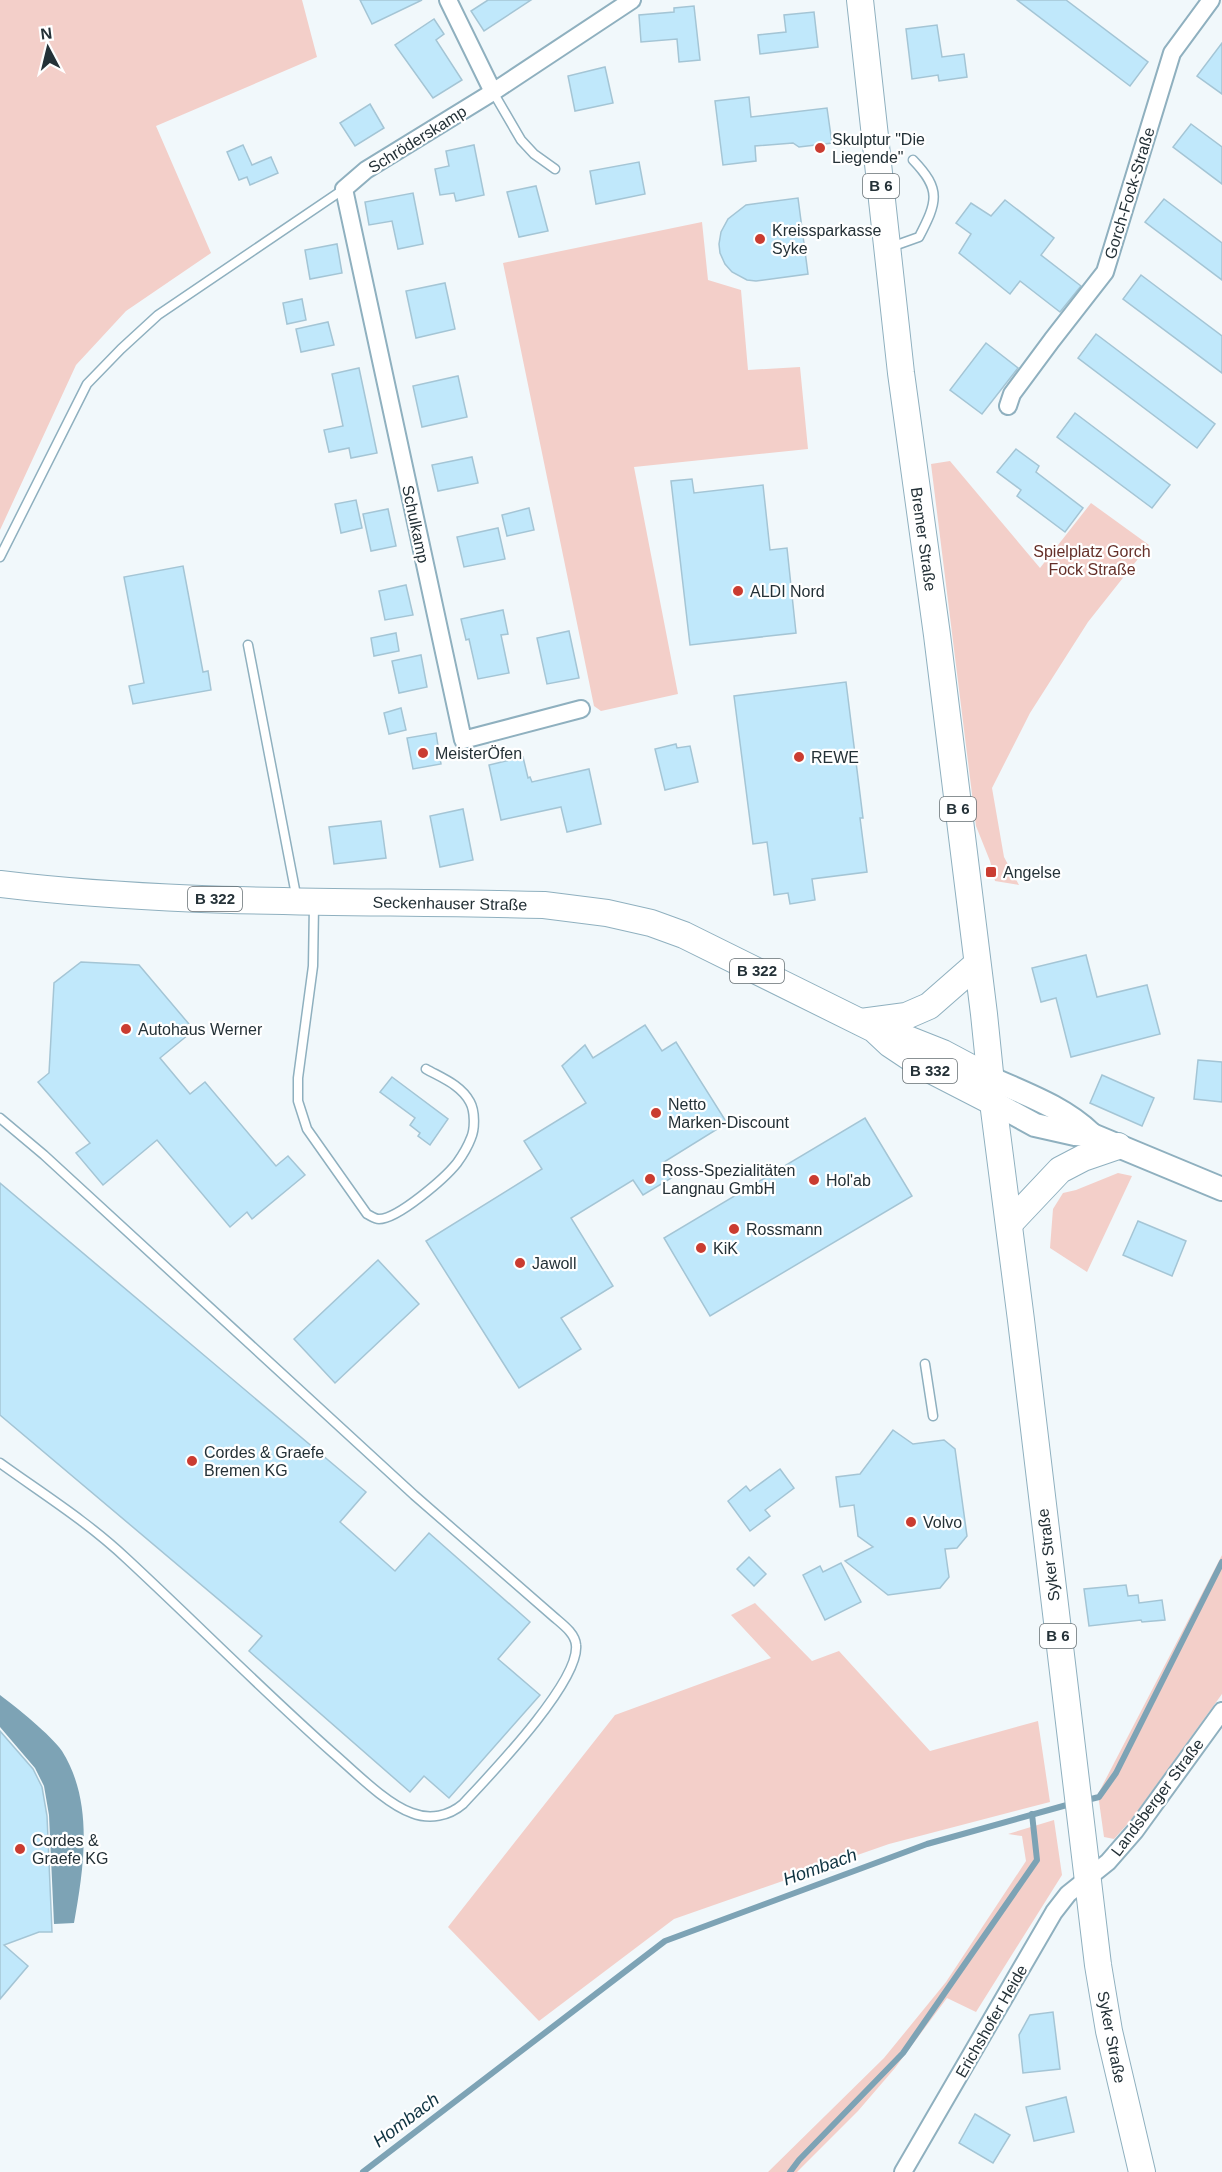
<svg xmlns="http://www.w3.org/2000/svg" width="1222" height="2172" viewBox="0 0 1222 2172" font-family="Arial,sans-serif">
<rect width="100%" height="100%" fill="#f1f8fb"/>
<g fill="#f3cfc9">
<path d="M0 0H302L317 57 156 126 211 253 126 311 76 365 0 530Z"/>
<path d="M702 222 708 280 741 290 748 370 800 367 808 449 634 467 678 694 601 711 594 706 503 263Z"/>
<path d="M950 461 1040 568 1091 503 1149 545 1088 622 1030 713 992 788 1004 857 1019 885 995 881 990 861 976 826 931 464Z"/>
<path d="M1118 1173 1132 1176 1087 1272 1050 1248 1053 1209 1063 1193 1076 1190Z"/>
<path d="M1222 1555V1694L1131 1820 1114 1839 1104 1837 1098 1794Z"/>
<path d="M755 1603 812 1661 839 1651 930 1751 1038 1721 1050 1802 889 1844 674 1919 539 2021 448 1927 615 1715 771 1658 731 1615Z"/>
<path d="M1054 1820 1062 1875 976 2012 947 1998 895 2068 858 2111 797 2172H768L884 2058 946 1982 1026 1861 1022 1836 1008 1834Z"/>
</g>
<path fill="#7da3b5" d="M0 1695C16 1707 51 1735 62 1751 94 1802 84 1867 74 1923L54 1924 49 1815 44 1786 35 1768 0 1727Z"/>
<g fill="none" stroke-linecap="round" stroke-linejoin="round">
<g stroke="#7da3b5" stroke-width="6">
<path d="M1083 1801 1099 1797 1116 1773 1222 1562"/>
<path d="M363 2172 665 1941 927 1844 1074 1803"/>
<path d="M790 2172 799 2160 903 2053 1037 1860 1032 1814"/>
</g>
</g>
<g fill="#c0e8fb" stroke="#a4c5d5" stroke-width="1.5">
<path d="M360 0H422L372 24Z"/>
<path d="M488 0H531L484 31 471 11Z"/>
<path d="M1017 0H1066L1148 62 1130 86Z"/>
<path d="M694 6 700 60 679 62 677 39 641 42 639 15 674 12V8Z"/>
<path d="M814 12 818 47 760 54 758 35 786 32 784 15Z"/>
<path d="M434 19 444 34 436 40 462 80 433 98 395 45Z"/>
<path d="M937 25 942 57 964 54 967 77 939 81 938 75 912 79 906 29Z"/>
<path d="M1222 43V94L1197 76Z"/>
<path d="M605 67 613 103 575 111 568 76Z"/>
<path d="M749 97 751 117 827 108 832 143 799 147 793 143 755 146 756 161 723 165 715 101Z"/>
<path d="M370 104 384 128 355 146 340 123Z"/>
<path d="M1191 124 1222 147V184L1173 147Z"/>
<path d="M243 145 252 165 271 157 278 173 250 185 247 177 239 180 227 152Z"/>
<path d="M474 145 484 195 456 201 454 193 440 195 435 169 449 166 446 151Z"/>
<path d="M639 162 645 194 596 204 590 171Z"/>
<path d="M536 186 548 231 519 237 507 192Z"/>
<path d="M413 193 423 244 398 249 392 221 369 225 365 202Z"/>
<path d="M798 198 808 274 756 281 747 280 732 272 725 264 720 253 719 244 721 232 728 219 746 205Z"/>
<path d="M1164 199 1222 243V280L1145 222Z"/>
<path d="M1005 200 1054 238 1041 255 1081 286 1060 312 1020 281 1010 294 959 253 971 234 956 223 971 203 991 216Z"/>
<path d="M337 244 342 273 310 279 305 250Z"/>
<path d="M1141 275 1222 336V373L1123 299Z"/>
<path d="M445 283 455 329 416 338 406 291Z"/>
<path d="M302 299 306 320 287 324 283 303Z"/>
<path d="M328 322 334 345 301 352 296 329Z"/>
<path d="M1096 334 1215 424 1197 448 1078 358Z"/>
<path d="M986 343 1018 368 982 414 950 390Z"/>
<path d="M359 368 377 453 351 458 349 448 329 452 324 430 343 426 332 374Z"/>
<path d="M458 376 467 417 422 427 413 386Z"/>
<path d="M1075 413 1170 485 1152 508 1057 437Z"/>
<path d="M1016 449 1039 466 1036 472 1083 508 1065 532 1017 496 1021 490 997 472Z"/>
<path d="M472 457 478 483 438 491 432 465Z"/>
<path d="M692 479 694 493 763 485 770 550 787 548 796 633 690 645 671 481Z"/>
<path d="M356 500 362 528 341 533 335 504Z"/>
<path d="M529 508 534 530 507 536 502 515Z"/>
<path d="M388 509 396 546 371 551 363 514Z"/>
<path d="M498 528 505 559 464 567 457 537Z"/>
<path d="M183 566 203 672 208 671 211 690 133 704 129 686 144 683 124 577Z"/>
<path d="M406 585 413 615 385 620 379 591Z"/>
<path d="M503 610 508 634 501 635 509 673 478 679 469 639 466 640 461 619Z"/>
<path d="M569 631 579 678 547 684 537 638Z"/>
<path d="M396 633 399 651 374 656 371 638Z"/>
<path d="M421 655 427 687 399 693 392 661Z"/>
<path d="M846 682 863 818H860L867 872 812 879 815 900 790 904 788 893 774 895 767 842 753 844 734 696Z"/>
<path d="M401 708 406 730 389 734 384 713Z"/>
<path d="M436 733 441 764 413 769 407 738Z"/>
<path d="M676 744 677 748 690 746 698 782 665 790 655 749Z"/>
<path d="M523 757 528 778 530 777 532 782 589 769 601 824 567 832 561 807 501 820 489 765Z"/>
<path d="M463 809 473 860 440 867 430 816Z"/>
<path d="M381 821 386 858 334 864 329 827Z"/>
<path d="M1086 955 1097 997 1147 985 1160 1034 1071 1057 1056 998 1041 1002 1032 968Z"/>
<path d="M81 962 139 965 194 1030 160 1058 190 1094 205 1082 276 1166 288 1156 305 1175 252 1219 247 1212 230 1227 157 1140 103 1185 76 1153 90 1143 38 1082 49 1073 54 983Z"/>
<path d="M645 1025 662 1051 676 1042 727 1123 664 1162 673 1177 643 1195 633 1180 571 1218 613 1286 561 1318 581 1349 519 1388 426 1241 542 1169 524 1141 586 1103 562 1066 585 1045 593 1058Z"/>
<path d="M1198 1060 1222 1062V1102L1194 1099Z"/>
<path d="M1102 1075 1154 1098 1142 1126 1090 1103Z"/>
<path d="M392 1077 448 1119 430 1145 418 1136 420 1133 410 1125 415 1118 380 1092Z"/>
<path d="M865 1118 912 1196 710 1316 664 1238Z"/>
<path d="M0 1183 366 1492 340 1522 395 1571 429 1533 530 1622 498 1659 540 1695 449 1798 424 1776 410 1792 249 1651 262 1636 0 1415Z"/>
<path d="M1138 1221 1186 1241 1172 1276 1123 1255Z"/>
<path d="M378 1260 419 1304 335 1383 294 1339Z"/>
<path d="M893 1430 913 1444 944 1440 955 1449 967 1536 957 1548 945 1549 949 1577 940 1588 888 1595 845 1561 873 1547 858 1536 854 1505 840 1507 836 1477 860 1474Z"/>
<path d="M780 1469 794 1488 765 1510 770 1516 750 1531 728 1501 746 1486 750 1491Z"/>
<path d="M749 1557 766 1574 754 1586 737 1569Z"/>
<path d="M841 1563 861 1602 825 1620 803 1575 820 1566 823 1572Z"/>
<path d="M1126 1585 1128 1596 1138 1595 1139 1603 1162 1600 1165 1620 1142 1622 1141 1620 1089 1626 1084 1589Z"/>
<path d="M0 1731 33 1769 42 1787 47 1816 52 1932H39L4 1945 28 1966 0 1999Z"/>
<path d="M1053 2012 1060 2069 1023 2073 1019 2035 1030 2015Z"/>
<path d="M1066 2097 1074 2132 1034 2141 1026 2107Z"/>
<path d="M975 2114 1010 2135 993 2163 959 2143Z"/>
</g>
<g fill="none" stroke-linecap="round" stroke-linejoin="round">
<g stroke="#8fb0bf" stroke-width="11">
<g id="service">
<path d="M493 92 521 140 534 154 555 169"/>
<path d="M891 247 919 237C937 202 942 190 913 160"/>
<path d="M0 557 87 384 121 349 158 315 344 189"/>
<path d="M248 645 297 900"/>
<path d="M314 905 313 966 298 1078V1101L307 1129 367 1214C371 1216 375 1219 379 1219 398 1219 445 1178 457 1163 462 1156 468 1146 471 1138 475 1129 475 1111 470 1102 461 1085 442 1078 426 1069"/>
<path d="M0 1118 44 1155 414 1495 554 1617C562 1624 575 1633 576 1645 580 1682 489 1776 463 1804 449 1816 430 1820 412 1813 386 1804 354 1771 333 1753 262 1690 196 1623 127 1559 88 1522 43 1494 0 1463"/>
<path d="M925 1364 933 1416"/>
</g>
</g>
<g stroke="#8fb0bf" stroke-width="20">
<g id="minor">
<path d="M448 0 493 92"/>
<path d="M1008 406 1012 394 1052 340 1105 272 1172 53 1211 0"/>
<path d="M581 709 463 740 344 189 366 170 493 92 632 0"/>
<path d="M903 2172 1054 1912 1068 1894 1108 1862 1135 1831 1222 1711"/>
</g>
</g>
<g stroke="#8fb0bf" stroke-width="26">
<g id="secondary">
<path d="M990 1078C1025 1094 1063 1107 1091 1134"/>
<path d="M993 1102 1035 1125 1075 1134 1092 1135 1222 1189"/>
</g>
</g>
<g stroke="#8fb0bf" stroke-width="28">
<g id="primary">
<path d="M860 0 901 373 937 635 984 1014 993 1102 1021 1320 1098 1965 1109 2031 1142 2172"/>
<path d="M0 884C180 906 363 900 544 905L607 913 651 923 684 935 874 1029 890 1044 923 1066 993 1102"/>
<path d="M861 1022 906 1016 929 1006 977 964"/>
<path d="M890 1032 943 1053 990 1078"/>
<path d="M1009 1224 1060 1170 1083 1158 1118 1146"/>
</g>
</g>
<use href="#service" stroke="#fff" stroke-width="8"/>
<use href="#minor" stroke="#fff" stroke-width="16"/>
<use href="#secondary" stroke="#fff" stroke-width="22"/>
<use href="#primary" stroke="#fff" stroke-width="26"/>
</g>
<g fill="#ca3c31" stroke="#fff" stroke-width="2">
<circle cx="820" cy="148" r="6"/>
<circle cx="760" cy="239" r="6"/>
<circle cx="738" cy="591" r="6"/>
<circle cx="423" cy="753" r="6"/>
<circle cx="799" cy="757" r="6"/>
<rect x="985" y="866" width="12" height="12" rx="3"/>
<circle cx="126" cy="1029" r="6"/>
<circle cx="656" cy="1113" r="6"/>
<circle cx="650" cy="1179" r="6"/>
<circle cx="814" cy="1180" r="6"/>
<circle cx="734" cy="1229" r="6"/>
<circle cx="701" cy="1248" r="6"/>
<circle cx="520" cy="1263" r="6"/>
<circle cx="192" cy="1461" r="6"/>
<circle cx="911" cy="1522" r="6"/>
<circle cx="20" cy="1849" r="6"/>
</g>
<g text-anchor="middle" stroke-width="4.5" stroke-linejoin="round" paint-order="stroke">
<g fill="#fff" stroke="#666f73" stroke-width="1.5">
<rect x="863" y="174" width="36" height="24" rx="4.5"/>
<rect x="940" y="797" width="36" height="24" rx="4.5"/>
<rect x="188" y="887" width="54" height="24" rx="4.5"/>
<rect x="730" y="959" width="54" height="24" rx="4.5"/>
<rect x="903" y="1059" width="54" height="24" rx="4.5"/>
<rect x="1040" y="1624" width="36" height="24" rx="4.5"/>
</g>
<g font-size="15" font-weight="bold" fill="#243137">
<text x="881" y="191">B 6</text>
<text x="958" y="814">B 6</text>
<text x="215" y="904">B 322</text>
<text x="757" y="976">B 322</text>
<text x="930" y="1076">B 332</text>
<text x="1058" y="1641">B 6</text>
</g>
<g font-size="16" fill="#243137" stroke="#fff">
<text transform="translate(417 139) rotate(-32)" y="6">Schröderskamp</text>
<text transform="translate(1129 193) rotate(-73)" y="6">Gorch-Fock-Straße</text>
<text transform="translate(416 524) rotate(78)" y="6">Schulkamp</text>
<text transform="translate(924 539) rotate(82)" y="6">Bremer Straße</text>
<text transform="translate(450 903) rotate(1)" y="6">Seckenhauser Straße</text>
<text transform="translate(1048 1555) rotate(-97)" y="6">Syker Straße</text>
<text transform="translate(1157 1797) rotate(-53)" y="6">Landsberger Straße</text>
<text transform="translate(991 2021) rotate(-60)" y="6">Erichshofer Heide</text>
<text transform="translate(1112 2037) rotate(79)" y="6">Syker Straße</text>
</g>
<g font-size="16" fill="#243137" stroke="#fff" text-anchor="start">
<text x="832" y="145">Skulptur "Die<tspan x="832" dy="18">Liegende"</tspan></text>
<text x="772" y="236">Kreissparkasse<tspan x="772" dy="18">Syke</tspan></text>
<text x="750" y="597">ALDI Nord</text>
<text x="435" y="759">MeisterÖfen</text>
<text x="811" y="763">REWE</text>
<text x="1003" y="878">Angelse</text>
<text x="138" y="1035">Autohaus Werner</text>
<text x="668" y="1110">Netto<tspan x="668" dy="18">Marken-Discount</tspan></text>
<text x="662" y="1176">Ross-Spezialitäten<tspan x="662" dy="18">Langnau GmbH</tspan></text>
<text x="826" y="1186">Hol'ab</text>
<text x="746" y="1235">Rossmann</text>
<text x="713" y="1254">KiK</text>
<text x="532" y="1269">Jawoll</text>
<text x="204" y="1458">Cordes &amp; Graefe<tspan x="204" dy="18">Bremen KG</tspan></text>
<text x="923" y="1528">Volvo</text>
<text x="32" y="1846">Cordes &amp;<tspan x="32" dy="18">Graefe KG</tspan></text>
</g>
<g font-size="16" fill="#653029" stroke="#fff">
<text x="1092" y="557">Spielplatz Gorch<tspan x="1092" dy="18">Fock Straße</tspan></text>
</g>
<g font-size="18" font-style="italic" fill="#0f3341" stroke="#fff">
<text transform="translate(820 1867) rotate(-20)" y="6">Hombach</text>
<text transform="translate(406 2120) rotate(-37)" y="6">Hombach</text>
</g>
</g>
<g transform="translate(48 48) rotate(353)" stroke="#ffffff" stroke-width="4.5" paint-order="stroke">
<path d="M0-4.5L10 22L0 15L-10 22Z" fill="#243137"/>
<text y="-9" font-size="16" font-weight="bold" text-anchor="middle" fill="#243137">N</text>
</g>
</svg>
